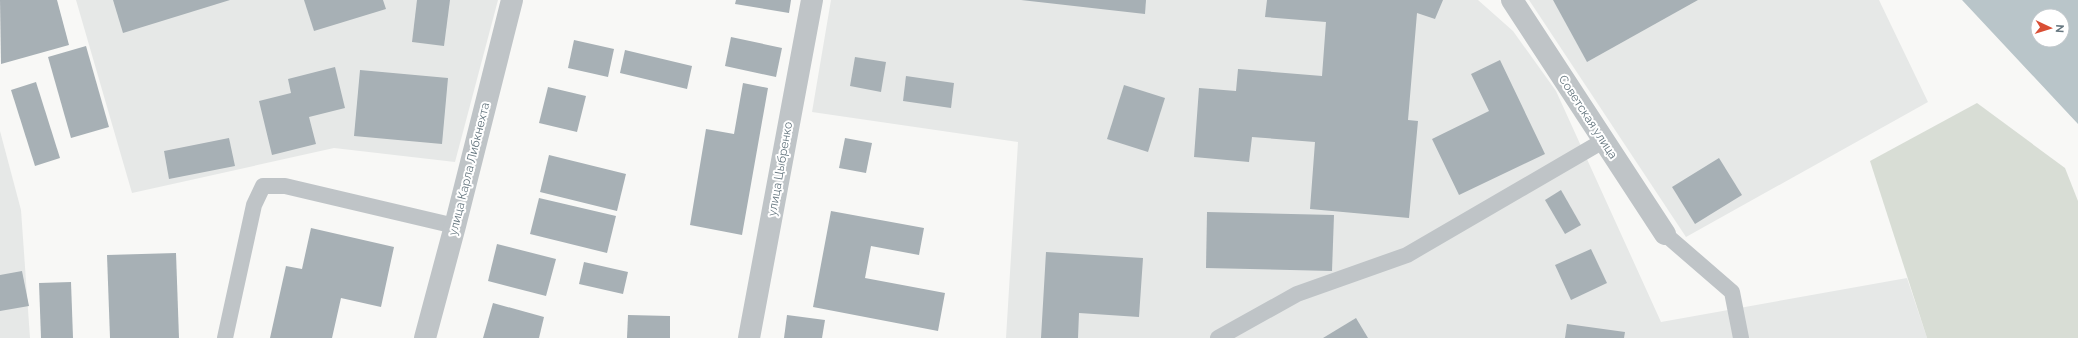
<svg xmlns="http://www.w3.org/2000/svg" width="2078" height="338" viewBox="0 0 2078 338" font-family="Raleway,sans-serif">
<rect width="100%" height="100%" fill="#f8f8f6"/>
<g fill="#e6e8e7">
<path d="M76 0H498L455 162 334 148 132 193Z"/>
<path d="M831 0H1478L1513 31 1556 91 1661 322 1907 278 1927 338H1006L1018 142 812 112Z"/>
<path d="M1529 0H1879L1928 102 1686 237Z"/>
<path d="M0 131 21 210 30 338H0Z"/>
</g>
<path fill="#d8ddd5" d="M1977 103 2065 168 2078 201V338H1927L1870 161Z"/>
<path fill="#b9c5c9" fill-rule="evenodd" d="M1962 0H2078V124ZM2038 16H2062V40H2038Z"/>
<g fill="#a7b0b5">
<path d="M0 0H57L69 45 1 64Z"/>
<path d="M113 0H230L123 33Z"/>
<path d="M304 0H383L386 9 314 31Z"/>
<path d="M417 0H450L444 46 412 42Z"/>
<path d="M736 0H791L789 13 735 4Z"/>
<path d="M1021 0H1146L1145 14Z"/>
<path d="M1267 0H1443L1435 19 1417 13 1408 120 1418 121 1409 218 1310 209 1315 142 1252 137 1249 162 1194 157 1199 88 1236 91 1238 69 1322 76 1326 22 1265 17Z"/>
<path d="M1553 0H1698L1587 62Z"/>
<path d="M731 37 782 48 776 77 725 66Z"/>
<path d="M574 40 614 49 608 77 568 68Z"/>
<path d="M86 46 109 127 71 138 48 57Z"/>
<path d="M625 50 692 66 687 89 620 73Z"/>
<path d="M855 57 886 62 881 92 850 86Z"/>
<path d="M1500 60 1545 154 1459 195 1432 139 1489 111 1471 74Z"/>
<path d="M335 67 345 108 309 117 316 144 272 155 259 101 291 93 288 79Z"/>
<path d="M360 70 448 78 442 144 354 136Z"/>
<path d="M906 76 954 83 951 108 903 101Z"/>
<path d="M36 82 60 158 35 166 11 90Z"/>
<path d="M743 83 768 88 742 235 690 225 706 129 734 134Z"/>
<path d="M1124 85 1165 98 1148 152 1107 139Z"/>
<path d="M548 87 586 96 577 132 539 123Z"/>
<path d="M229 138 235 166 169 179 164 151Z"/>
<path d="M845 138 872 143 866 173 839 168Z"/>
<path d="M549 155 626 174 617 211 540 192Z"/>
<path d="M1719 158 1742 195 1695 224 1672 187Z"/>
<path d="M1561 190 1581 225 1565 234 1545 200Z"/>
<path d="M539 198 616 216 607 253 530 234Z"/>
<path d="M831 211 924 228 919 255 871 246 865 278 945 293 938 331 813 307Z"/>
<path d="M1207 212 1334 215 1332 271 1206 268Z"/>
<path d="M311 228 394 247 381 307 341 298 332 338H270L286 266 302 269Z"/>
<path d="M497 244 556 259 546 296 488 281Z"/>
<path d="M1591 249 1607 283 1571 300 1555 265Z"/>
<path d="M1046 252 1143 258 1139 317 1079 313 1078 338H1041Z"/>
<path d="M176 253 179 338H110L107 255Z"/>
<path d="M584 262 628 272 623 294 579 284Z"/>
<path d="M22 271 29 306 0 311V275Z"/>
<path d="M71 282 73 338H41L39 283Z"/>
<path d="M493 303 544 317 539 338H483Z"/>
<path d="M628 315 670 316V338H627Z"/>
<path d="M787 315 825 320 822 338H784Z"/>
<path d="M1356 318 1368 338H1323Z"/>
<path d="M1567 324 1625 332 1624 338H1565Z"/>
</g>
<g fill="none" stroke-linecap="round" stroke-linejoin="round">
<g stroke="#bfc4c7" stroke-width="16">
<path d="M1665 234 1732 292 1741 338"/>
<path d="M225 338 254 205 263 186H285L455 226"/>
<path d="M1218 338 1297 294 1407 255 1603 141"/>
</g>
<g stroke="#bfc4c7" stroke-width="22">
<path d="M1512 0 1665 234"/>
<path d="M425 338 455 226 512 0"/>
<path d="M749 338 812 0"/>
</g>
</g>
<g text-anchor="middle" stroke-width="4" stroke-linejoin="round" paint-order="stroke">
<g font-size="12" fill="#65767f" stroke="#fff">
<text transform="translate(1588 117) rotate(57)" y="4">Советская улица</text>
<text transform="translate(469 169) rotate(-76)" y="4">улица Карла Либкнехта</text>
<text transform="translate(780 169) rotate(-80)" y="4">улица Цыбренко</text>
</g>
</g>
<g transform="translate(2050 28) rotate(94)"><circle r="19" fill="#ffffff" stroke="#c1c8cc"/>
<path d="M0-3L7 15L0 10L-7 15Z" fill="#d94e34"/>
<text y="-6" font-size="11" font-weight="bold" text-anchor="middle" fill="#65767f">N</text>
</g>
</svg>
